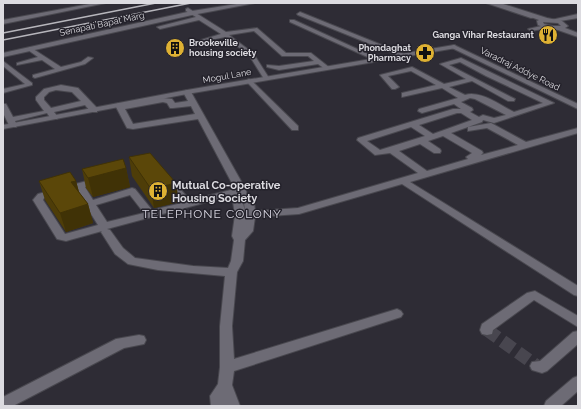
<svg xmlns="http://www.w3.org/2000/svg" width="581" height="409" viewBox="0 0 581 409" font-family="Raleway,sans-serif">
<rect width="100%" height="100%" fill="#2e2c35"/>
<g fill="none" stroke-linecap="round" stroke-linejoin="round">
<path stroke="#48464f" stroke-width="13" stroke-dasharray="13 6" stroke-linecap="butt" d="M487 330 537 366"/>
<g stroke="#49484f" stroke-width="2">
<g id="minor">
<path d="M95 3H106L3 24V20Z"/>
<path d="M188 8 226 32 257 28 286 53H311L330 68 325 69 318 64 279 70 267 67V65L279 66 314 61 308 56H282L254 31 229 35 253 53 269 78 264 79 249 55 225 37 201 42V40L221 34 199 20 160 29 157 27 196 17 186 11V9Z"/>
<path d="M300 12 404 54 405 55 400 56 298 15 297 14Z"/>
<path d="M290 20H294L379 59 374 60 290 22Z"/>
<path d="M454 45 578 104V109L452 48V46Z"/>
<path d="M30 47 61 67 81 62 88 57 93 58 85 64 35 78 33 77V75L55 69 42 60 17 65V63L38 57 28 50 27 49Z"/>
<path d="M461 58 554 103 494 123 483 120 482 122 451 133 482 151 483 153 481 155 518 145 487 128 468 131V127L491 123 526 142 578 128V133L410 182 578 286V296L574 295 402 184 299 214 255 217 253 231 245 240 243 261 237 272 232 326 234 359 397 309 401 311 403 314 401 317 234 371 232 385 240 406H211L210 396 218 384 220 367V326L225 276 158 270 128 264 115 254 101 232 102 231 66 241 57 239 33 200 38 194 98 178 103 181 101 183 85 187 93 200 132 188 135 189 152 210 182 203 166 184 164 182 166 180H172L190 200 235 189 198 119 133 129 127 128 115 105 119 103 122 104 163 98 172 99 175 103 188 101 183 92 187 90 191 92 246 190 247 196 254 201 255 211 298 208 418 173 390 153 375 155 357 140 358 138 453 109H461L454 104 422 113 418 111 419 109 458 98 442 88 402 97V93L436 85 411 71 388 76 399 87 395 89H392L380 75 412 67 444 84 466 79 440 64ZM460 62 486 76 543 103 514 112C500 105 480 90 465 95L449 87 472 81 508 101H514L515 99 449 65ZM470 98 475 99 506 115 494 118 483 115 479 117 470 112 473 110 472 108 461 102ZM163 102 167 103 170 108H173L191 106 195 114 133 124 125 109ZM457 113H461L472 120 433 134 419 125ZM411 127 425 136 380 150 367 141ZM443 136 472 153 466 157 468 159 427 171 399 151 420 144 434 153H440L441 151 440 149 428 141ZM76 190 98 225 65 234 43 200 44 198ZM237 194 238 196 233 202 235 215 232 236 234 240 231 261 228 268 193 266 135 258 123 248 110 230 107 229ZM130 195 144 213 107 222 96 205ZM244 202 245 212 243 203Z"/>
<path d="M3 61 32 83V85L3 93V89L25 84 3 66Z"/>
<path d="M249 79 251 80 298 126V130H292L247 82V80Z"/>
<path d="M61 85 78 88 97 108V112H91L85 105 54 112 58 117 57 119H51L47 113 15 121 17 125 16 127H10L3 113V104H6L13 117 44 111 36 100V97L44 89ZM56 90 72 92 81 101 51 108 44 100V97L49 92Z"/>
<path d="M535 291 578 316V327L534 300 493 330 492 334 487 335 482 334 480 330 482 324 527 293Z"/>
<path d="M578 331V344L547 371 542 373 532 370 530 366 532 362 540 361 573 332Z"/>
<path d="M139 335 144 336 146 340 144 344 124 348 13 406H3V397L116 339Z"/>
<path d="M578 376V391L561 406H544L546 401 573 378Z"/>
</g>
</g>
<g stroke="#49484f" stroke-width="2">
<g id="tertiary">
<path d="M486 3H494L536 17 531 18Z"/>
<path d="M578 14V18L554 22 551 20Z"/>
<path d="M546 25 549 27 548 28 531 31 528 29Z"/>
<path d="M454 45 456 46V48L187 94 3 129V125L187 90Z"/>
</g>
</g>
<g stroke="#49484f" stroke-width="2">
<g id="secondary">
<path d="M243 3H255L192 15 3 57V53L192 11Z"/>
<path d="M492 3H500L547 18 562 21 568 26 565 28 578 33V37L558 30 545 28 538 25 537 21 539 20ZM543 22 558 23 561 26H553L544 24Z"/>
</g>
</g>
<use href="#minor" fill="#6d6b75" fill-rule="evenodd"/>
<use href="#tertiary" fill="#6d6b75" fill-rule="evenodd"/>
<use href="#secondary" fill="#6d6b75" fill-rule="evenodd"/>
<g stroke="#b7b6bc" stroke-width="1.5">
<path d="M3 33 156 3"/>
<path d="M3 40 191 3"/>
</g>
</g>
<g fill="#4e3d08">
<path d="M129 157 179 202 154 208 132 176Z"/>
<path d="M126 168 130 187 93 197 86 188 82 169Z"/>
<path d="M39 181H76L79 192 88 204 93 223 66 232 45 200Z"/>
</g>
<g fill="#403206">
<path d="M126 168 130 187 93 197 88 178Z"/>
<path d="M76 181 81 200 71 182Z"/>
<path d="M176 183 179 202 154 208 151 189Z"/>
<path d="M88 204 93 223 66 232 60 213Z"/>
</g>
<g fill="#5b4709" stroke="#403206">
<path d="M150 153 176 183 151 189 129 157Z"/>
<path d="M123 159 126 168 88 178 82 169Z"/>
<path d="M70 172 76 181 71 182 88 204 60 213 39 181Z"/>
</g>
<defs>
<g id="restaurant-disc" transform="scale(1)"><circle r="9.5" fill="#deb133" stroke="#24222b"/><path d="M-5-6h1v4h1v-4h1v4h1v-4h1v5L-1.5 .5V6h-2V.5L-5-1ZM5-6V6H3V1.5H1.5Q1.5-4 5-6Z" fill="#111"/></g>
<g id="building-disc" transform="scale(1)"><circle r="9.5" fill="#deb133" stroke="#24222b"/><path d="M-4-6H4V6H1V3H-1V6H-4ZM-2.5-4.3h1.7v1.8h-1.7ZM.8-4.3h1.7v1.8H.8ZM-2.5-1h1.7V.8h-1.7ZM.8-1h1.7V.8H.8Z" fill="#111"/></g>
<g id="pharmacy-disc" transform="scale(1)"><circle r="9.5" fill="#deb133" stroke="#24222b"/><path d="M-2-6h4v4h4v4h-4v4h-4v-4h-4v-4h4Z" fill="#111"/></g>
</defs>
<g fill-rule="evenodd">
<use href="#restaurant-disc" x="548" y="35"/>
<use href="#building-disc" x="175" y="48"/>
<use href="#pharmacy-disc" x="425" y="53"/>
<use href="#building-disc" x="158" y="191"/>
</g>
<g text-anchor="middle" stroke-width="3" stroke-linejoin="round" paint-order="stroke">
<g font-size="9" fill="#dcdbe0" stroke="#24222b">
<text transform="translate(102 24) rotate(-12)" y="3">Senapati Bapat Marg</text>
<text transform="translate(520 69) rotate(26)" y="3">Varadraj Addye Road</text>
<text transform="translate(227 76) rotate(-10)" y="3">Mogul Lane</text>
</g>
<g font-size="9" font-weight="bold" fill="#dcdbe0" stroke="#24222b" text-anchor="end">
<text x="534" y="38">Ganga Vihar Restaurant</text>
<text x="189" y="46" text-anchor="start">Brookeville<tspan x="189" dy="10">housing society</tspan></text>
<text x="411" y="51">Phondaghat<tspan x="411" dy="10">Pharmacy</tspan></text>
</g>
<g font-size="11" font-weight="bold" fill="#dcdbe0" stroke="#24222b" text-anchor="start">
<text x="172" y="189">Mutual Co-operative<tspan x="172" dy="13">Housing Society</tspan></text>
</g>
<g font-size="12" letter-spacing="1" fill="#d9d7e2" stroke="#24222b">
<text x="212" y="218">TELEPHONE COLONY</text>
</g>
</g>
<rect width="581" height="409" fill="none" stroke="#dcdbe0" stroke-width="8"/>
</svg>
